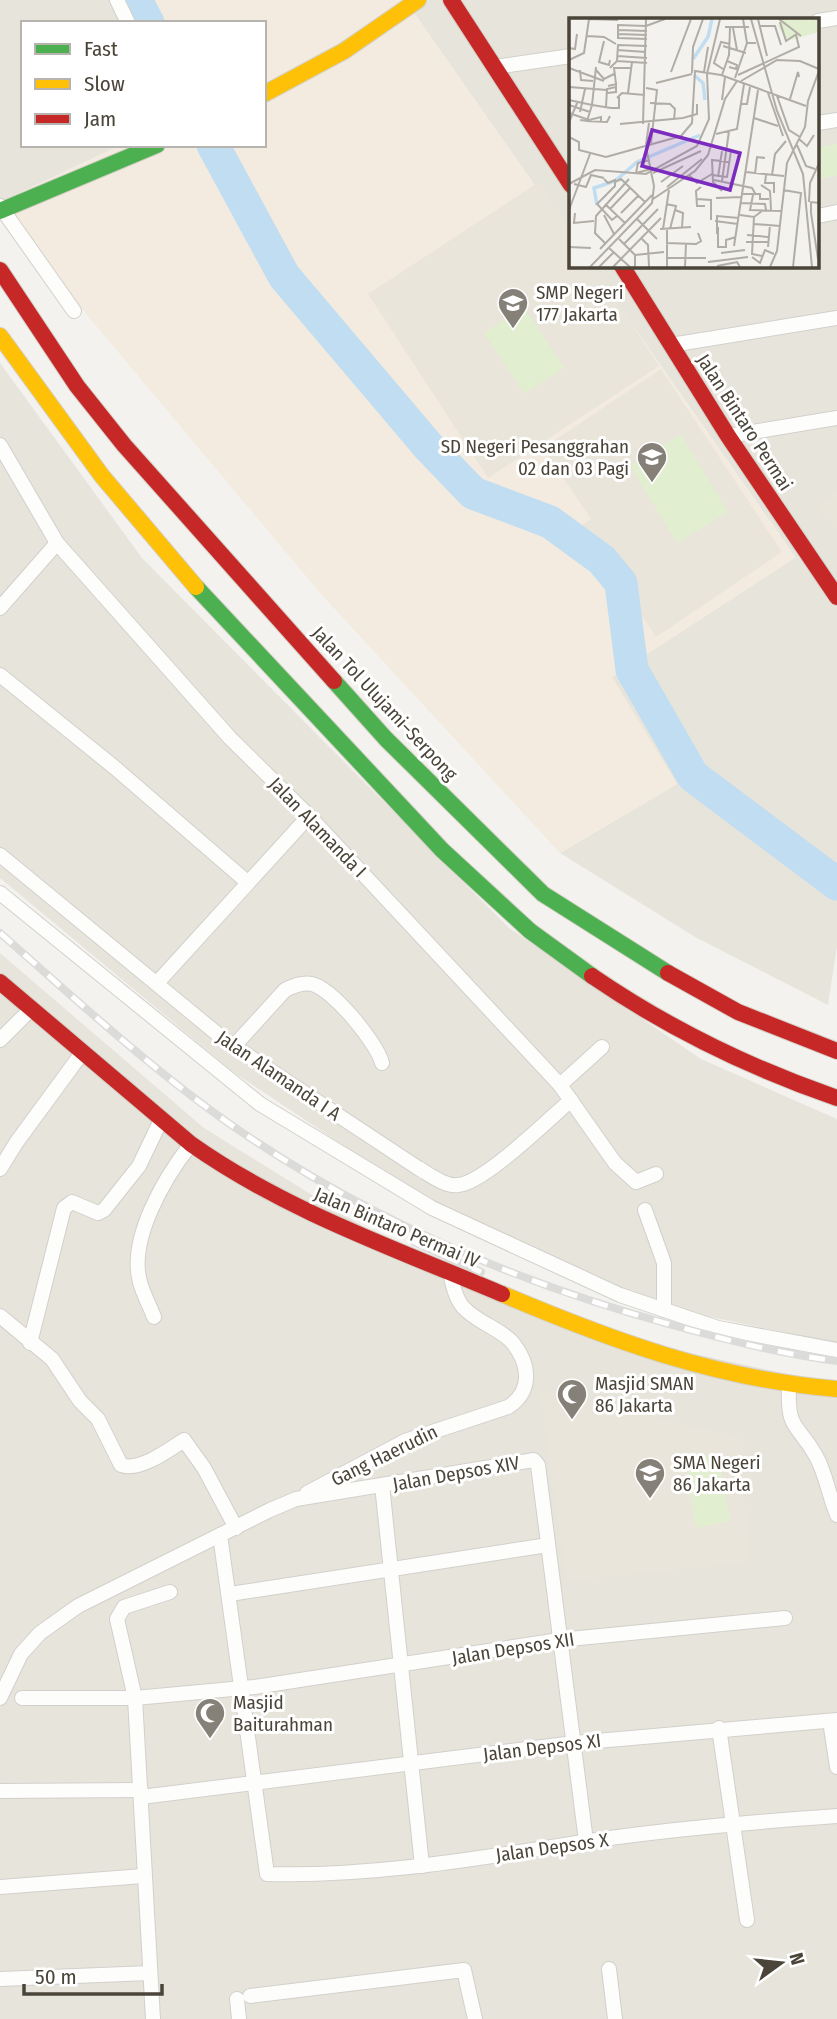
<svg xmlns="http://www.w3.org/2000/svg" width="837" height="2019" viewBox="0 0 837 2019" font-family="'Fira Sans Condensed',sans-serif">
<rect width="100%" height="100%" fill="#f4f2ee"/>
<g fill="#e7e4dc">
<path d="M0 0H128L139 23H23V145H121L0 202Z"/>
<path d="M405 0H837V946L828 1005 695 937 560 853 677 784 611 677 795 557 591 266H818V19H571V237Z"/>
<path d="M0 363 142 558 509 928 701 1059 837 1119V1343L667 1308 464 1226 232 1071 0 878Z"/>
<path d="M0 953 204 1128 391 1244 593 1332 820 1381 837 1382V2019H0Z"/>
</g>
<path fill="#f3ebdf" d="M128 0H405L571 237V266H591L795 558 612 677 677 784 560 853 320 593 0 211V202L121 145H264V23H139Z"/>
<g fill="#eae5da">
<path d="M539 182 571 231V266H594L659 366 488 478 368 294Z"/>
<path d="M661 369 782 552 656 637 582 525 591 519 543 448Z"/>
<path d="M837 492V528L819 507Z"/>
<path d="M540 1390 742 1438 749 1562 567 1581Z"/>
</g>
<g fill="#e1eecf">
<path d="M837 144V176L818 179V147Z"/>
<path d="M524 307 564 368 524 394 484 333Z"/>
<path d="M681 434 728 512 677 543 630 466Z"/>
<path d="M718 1454 730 1521 696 1528 684 1460Z"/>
</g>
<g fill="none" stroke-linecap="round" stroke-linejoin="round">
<g stroke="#c0ddf1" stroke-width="33">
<path d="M136 0 148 23"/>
<path d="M213 145 284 276 428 446 473 493 550 522 602 560 621 583 632 670 693 776 837 884"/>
</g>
<g stroke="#d2d0cb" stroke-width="16">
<g id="street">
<path d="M117 0 128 23"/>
<path d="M818 21 837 18"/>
<path d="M495 67 571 56"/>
<path d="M818 123 837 120"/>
<path d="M0 206 74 311"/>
<path d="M818 216 837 212"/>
<path d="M671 345 837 318"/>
<path d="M728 436 837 418"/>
<path d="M0 445 57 543 230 738 309 816 560 1085 615 1163 636 1182 656 1174"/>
<path d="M0 608 57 543"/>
<path d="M0 675 114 767 246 881"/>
<path d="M0 855 226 1041 418 1168C429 1174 445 1187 458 1185 484 1183 549 1119 571 1100"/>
<path d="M0 893 260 1104 432 1208 620 1295 718 1328 837 1350"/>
<path d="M157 983 309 816"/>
<path d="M0 1040 31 1009"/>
<path d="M234 1046 285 990C293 986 302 982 312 984 333 989 377 1043 382 1063"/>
<path d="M560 1085 602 1047"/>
<path d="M0 1169 16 1143 82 1053"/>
<path d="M645 1210 664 1263V1310"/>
<path d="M0 1316 52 1359 80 1401 98 1419 121 1465C139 1472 169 1450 184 1440L204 1468 236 1528"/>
<path d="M154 1317C150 1306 143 1294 140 1282 128 1239 165 1177 191 1144"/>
<path d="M30 1343 64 1208 72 1202 98 1213 104 1210 139 1166 161 1120"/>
<path d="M789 1385C787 1432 797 1422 816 1456 826 1474 829 1496 837 1515"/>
<path d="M382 1485 422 1866"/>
<path d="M307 1493 405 1441 508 1407C533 1391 530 1364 512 1342 499 1328 476 1322 463 1307 455 1298 452 1283 450 1272"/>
<path d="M220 1535 267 1874C373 1877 479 1858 583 1842 667 1829 752 1822 837 1816"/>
<path d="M230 1594 548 1545"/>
<path d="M0 1698 21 1654 40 1633 78 1606 270 1510 296 1499 534 1460 538 1465 586 1841"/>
<path d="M22 1698H135L254 1687 559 1640 785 1618"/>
<path d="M830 1721 837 1767"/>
<path d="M719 1728 747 1920"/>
<path d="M0 1791 141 1790"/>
<path d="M141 1797 574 1743 837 1720"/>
<path d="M0 1887 143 1876"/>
<path d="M609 1969 615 2019"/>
<path d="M0 1979 150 1973"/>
<path d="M250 1996 464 1970 475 2019"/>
<path d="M237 1999 239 2019"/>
<path d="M153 2019 135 1698 117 1619 124 1607 170 1592"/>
</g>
</g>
<g stroke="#d3cfc5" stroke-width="18">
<g id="fast">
<path d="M0 211 157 145"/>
<path d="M196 587 442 850 530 931 592 976"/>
<path d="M334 681 386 739 543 894 668 973"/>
</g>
</g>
<g stroke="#d3cfc5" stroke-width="18">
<g id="slow">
<path d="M264 94 344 51 418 0"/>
<path d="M0 336 102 476 196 587"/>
<path d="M502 1294C613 1341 716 1379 837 1389"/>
</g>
</g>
<g stroke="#d3cfc5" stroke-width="18">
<g id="jam">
<path d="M451 0 571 185"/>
<path d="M622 266 728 436 837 597"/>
<path d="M0 270 77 386 124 445 334 681"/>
<path d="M668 973 738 1012 837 1051"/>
<path d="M592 976C668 1028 750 1068 837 1098"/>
<path d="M0 982 191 1144C286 1211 396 1249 502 1294"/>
</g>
</g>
<use href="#street" stroke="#fdfdfc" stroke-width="14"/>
<use href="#fast" stroke="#4caf50" stroke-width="16"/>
<use href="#slow" stroke="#ffc107" stroke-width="16"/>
<use href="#jam" stroke="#c62828" stroke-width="16"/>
<g stroke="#dbdbda" stroke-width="8">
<g id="rail">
<path d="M0 933C78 1001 155 1073 240 1131 372 1221 518 1283 672 1325 726 1340 781 1354 837 1361"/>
<path d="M414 1242 481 1272"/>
</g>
</g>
<use href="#rail" stroke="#fff" stroke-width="5" stroke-dasharray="16" stroke-linecap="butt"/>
</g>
<defs>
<g id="school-pin" transform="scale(1.575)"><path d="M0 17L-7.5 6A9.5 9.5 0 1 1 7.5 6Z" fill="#868178" stroke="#fff"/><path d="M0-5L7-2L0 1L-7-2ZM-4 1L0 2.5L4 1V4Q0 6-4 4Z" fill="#fff"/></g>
<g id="mosque-pin" transform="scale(1.575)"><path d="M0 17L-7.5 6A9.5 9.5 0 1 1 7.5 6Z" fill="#868178" stroke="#fff"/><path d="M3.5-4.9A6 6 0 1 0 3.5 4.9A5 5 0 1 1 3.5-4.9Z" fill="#fff"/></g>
</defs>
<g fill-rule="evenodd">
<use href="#school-pin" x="513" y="303"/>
<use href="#school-pin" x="652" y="457"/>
<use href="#mosque-pin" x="572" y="1394"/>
<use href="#school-pin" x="650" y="1473"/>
<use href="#mosque-pin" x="210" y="1713"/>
</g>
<g text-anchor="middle" stroke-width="6" stroke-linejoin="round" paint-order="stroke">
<g font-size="19" fill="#4b4439" stroke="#fff" text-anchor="start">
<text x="536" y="299">SMP Negeri<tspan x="536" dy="22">177 Jakarta</tspan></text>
<text x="629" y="453" text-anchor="end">SD Negeri Pesanggrahan<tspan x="629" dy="22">02 dan 03 Pagi</tspan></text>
<text x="595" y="1390">Masjid SMAN<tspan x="595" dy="22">86 Jakarta</tspan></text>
<text x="673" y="1469">SMA Negeri<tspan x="673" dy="22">86 Jakarta</tspan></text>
<text x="233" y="1709">Masjid<tspan x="233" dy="22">Baiturahman</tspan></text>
</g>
<g font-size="19" fill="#4b4439" stroke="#fff">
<text transform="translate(745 422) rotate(57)" y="7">Jalan Bintaro Permai</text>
<text transform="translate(385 703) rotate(47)" y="7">Jalan Tol Ulujami–Serpong</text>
<text transform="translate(318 827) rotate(46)" y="7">Jalan Alamanda I</text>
<text transform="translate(279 1075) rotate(34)" y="7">Jalan Alamanda I A</text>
<text transform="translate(397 1227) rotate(23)" y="7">Jalan Bintaro Permai IV</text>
<text transform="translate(384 1455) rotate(-26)" y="7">Gang Haerudin</text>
<text transform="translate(456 1473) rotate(-10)" y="7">Jalan Depsos XIV</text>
<text transform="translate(513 1648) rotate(-9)" y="7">Jalan Depsos XII</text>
<text transform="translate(542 1747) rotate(-7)" y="7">Jalan Depsos XI</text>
<text transform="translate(552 1847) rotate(-8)" y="7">Jalan Depsos X</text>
</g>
</g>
<g transform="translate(569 18)">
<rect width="250" height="250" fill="#f4f2ee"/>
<path d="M211 1H250V14L218 23 209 8Z" fill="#e1eecf"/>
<path fill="none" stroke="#c0ddf1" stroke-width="3.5" d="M124 41 139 19 143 1M125 57 134 65 136 82M28 187 25 170 46 163 68 144 131 117"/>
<path fill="none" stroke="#b0aca6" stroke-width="2" d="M20 1 49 2M174 1 178 25M182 1 208 93 234 156 243 249M189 1 198 38M210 1 232 18M211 4 217 23 229 15M190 8H206L212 27M156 9H180M164 10 168 32M49 12 78 13M49 16 78 17M18 18 35 19 47 26M78 21 49 20V7L77 8 96 1M35 23 30 44 40 47 41 42M154 28 177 35M0 30 6 31 8 16M48 32 77 34M48 38 78 40M0 42 15 35 20 1M48 43 78 45M158 43 168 47 167 51 160 49M0 50 35 63M41 50 48 43 49 27 78 28M154 51 145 45 152 24 161 26M11 52 12 62 24 63M27 52 35 61 45 56M102 54 122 1M135 54 139 29M123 55 124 29 134 1M153 57 160 37 161 10M169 57 230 29 227 17M166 60 178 25H187M172 63 208 42 231 43 250 51M87 65 123 56M47 66 45 50H62M0 69 38 72M77 70 88 72 82 125M38 75 47 74V66L39 68M59 75 63 44M199 75 214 118M208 78 220 112 231 119M48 80 53 75 76 77M221 81 229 54 230 59M0 82 23 87 42 90H50V77M153 82 156 59M81 85 101 86 106 91 105 102M171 86H178L181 69M0 87 21 94M37 89 38 71 47 69M11 94 16 71M0 95 20 102 32 99V103M185 100 209 108M11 102 18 103 23 87 27 49M17 103 38 104 41 98M0 104 9 83M51 106 114 100 128 96V86M74 106 77 1M147 116 168 111 175 66M0 119 10 124V132L37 139 112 118 123 105 126 53 152 57 237 88M230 121 238 128 245 117M77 127 80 105M228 127 237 148 246 151M81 142 69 145 67 155 82 151M177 154 215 158M84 155 132 133M186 156 188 139 196 140M120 157 128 165 143 156M143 157 158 159 162 133M197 157 196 165H205V175M203 157 206 136 217 123M149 159 153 133M35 161 39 165 46 162V168L28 186 43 202 48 198M145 162 183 170 187 177M153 163 160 113M46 164 52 161 76 184M92 164 114 148M0 166 26 152 77 156 128 128 140 101 138 56 151 1M5 166 17 169 22 157 35 160M192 167 201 173 202 192M98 169 133 141M132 169 127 173 128 188H136M214 172 232 175 224 249M153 173 144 164 143 142 160 144M172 176H191V181H200M184 177 181 192 212 193M147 180 172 179M84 181 126 153 139 137 156 81 168 63M128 181 142 182V202M240 184 241 165 251 143M172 185 196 186 197 192M36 186 56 205M97 186 107 188 101 211M41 191 61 170M0 192 21 136M106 192 114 195 113 209M6 195 5 205 25 203M52 195 69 178M35 197 45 216M171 197 185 199 193 193M185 199 183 236 193 238M68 201 88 221M146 203 169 206M185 206 211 208M149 209V229H157V222L167 219M91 211 122 209M94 211 100 172M148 216V198L170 200M178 217 199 219M50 221 66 237V249M73 221 79 227 80 249M177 224H199M36 225 26 215 27 198 60 161M97 225 127 226 132 223 129 215M55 226 89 191M165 228 189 72M0 229 22 230M199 229 201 207M40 230 61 249M31 231 83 177M152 235 176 232M66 237 95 234M183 239 191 245 196 232 205 236M97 240H137M249 241 242 195V184L251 185M139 244 179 239M148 248 168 244 171 249M21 249 83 185 85 168 77 129M30 249 45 234M44 249 92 200M98 249V212M116 249 117 225M201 249 208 233 218 145 236 109 239 83 251 50"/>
<path fill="#7b2cbf" fill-opacity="0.15" stroke="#7b2cbf" stroke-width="3.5" d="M83 112 171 135 161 172 73 148Z"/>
<rect width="250" height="250" fill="none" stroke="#4b4439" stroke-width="3.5"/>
</g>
<rect x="21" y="21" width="245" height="126" fill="#ffffff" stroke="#b7b4b0" stroke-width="2"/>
<rect x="35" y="44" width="35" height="10" fill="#4caf50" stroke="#b7b4b0" stroke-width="2"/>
<text x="84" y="56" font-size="21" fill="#4b4439">Fast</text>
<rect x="35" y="79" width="35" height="10" fill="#ffc107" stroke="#b7b4b0" stroke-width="2"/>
<text x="84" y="91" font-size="21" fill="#4b4439">Slow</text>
<rect x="35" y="114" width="35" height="10" fill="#c62828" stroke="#b7b4b0" stroke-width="2"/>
<text x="84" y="126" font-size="21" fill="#4b4439">Jam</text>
<g transform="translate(781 1963) rotate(75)" stroke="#ffffff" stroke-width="5" paint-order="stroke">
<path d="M0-5L12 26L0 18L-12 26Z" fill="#4b4439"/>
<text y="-10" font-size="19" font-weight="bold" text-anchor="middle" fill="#4b4439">N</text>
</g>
<path d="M24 1984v10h138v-10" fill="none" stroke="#4b4439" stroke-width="3.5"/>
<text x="35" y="1984" font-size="21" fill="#4b4439" stroke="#ffffff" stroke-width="5" paint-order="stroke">50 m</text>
</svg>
